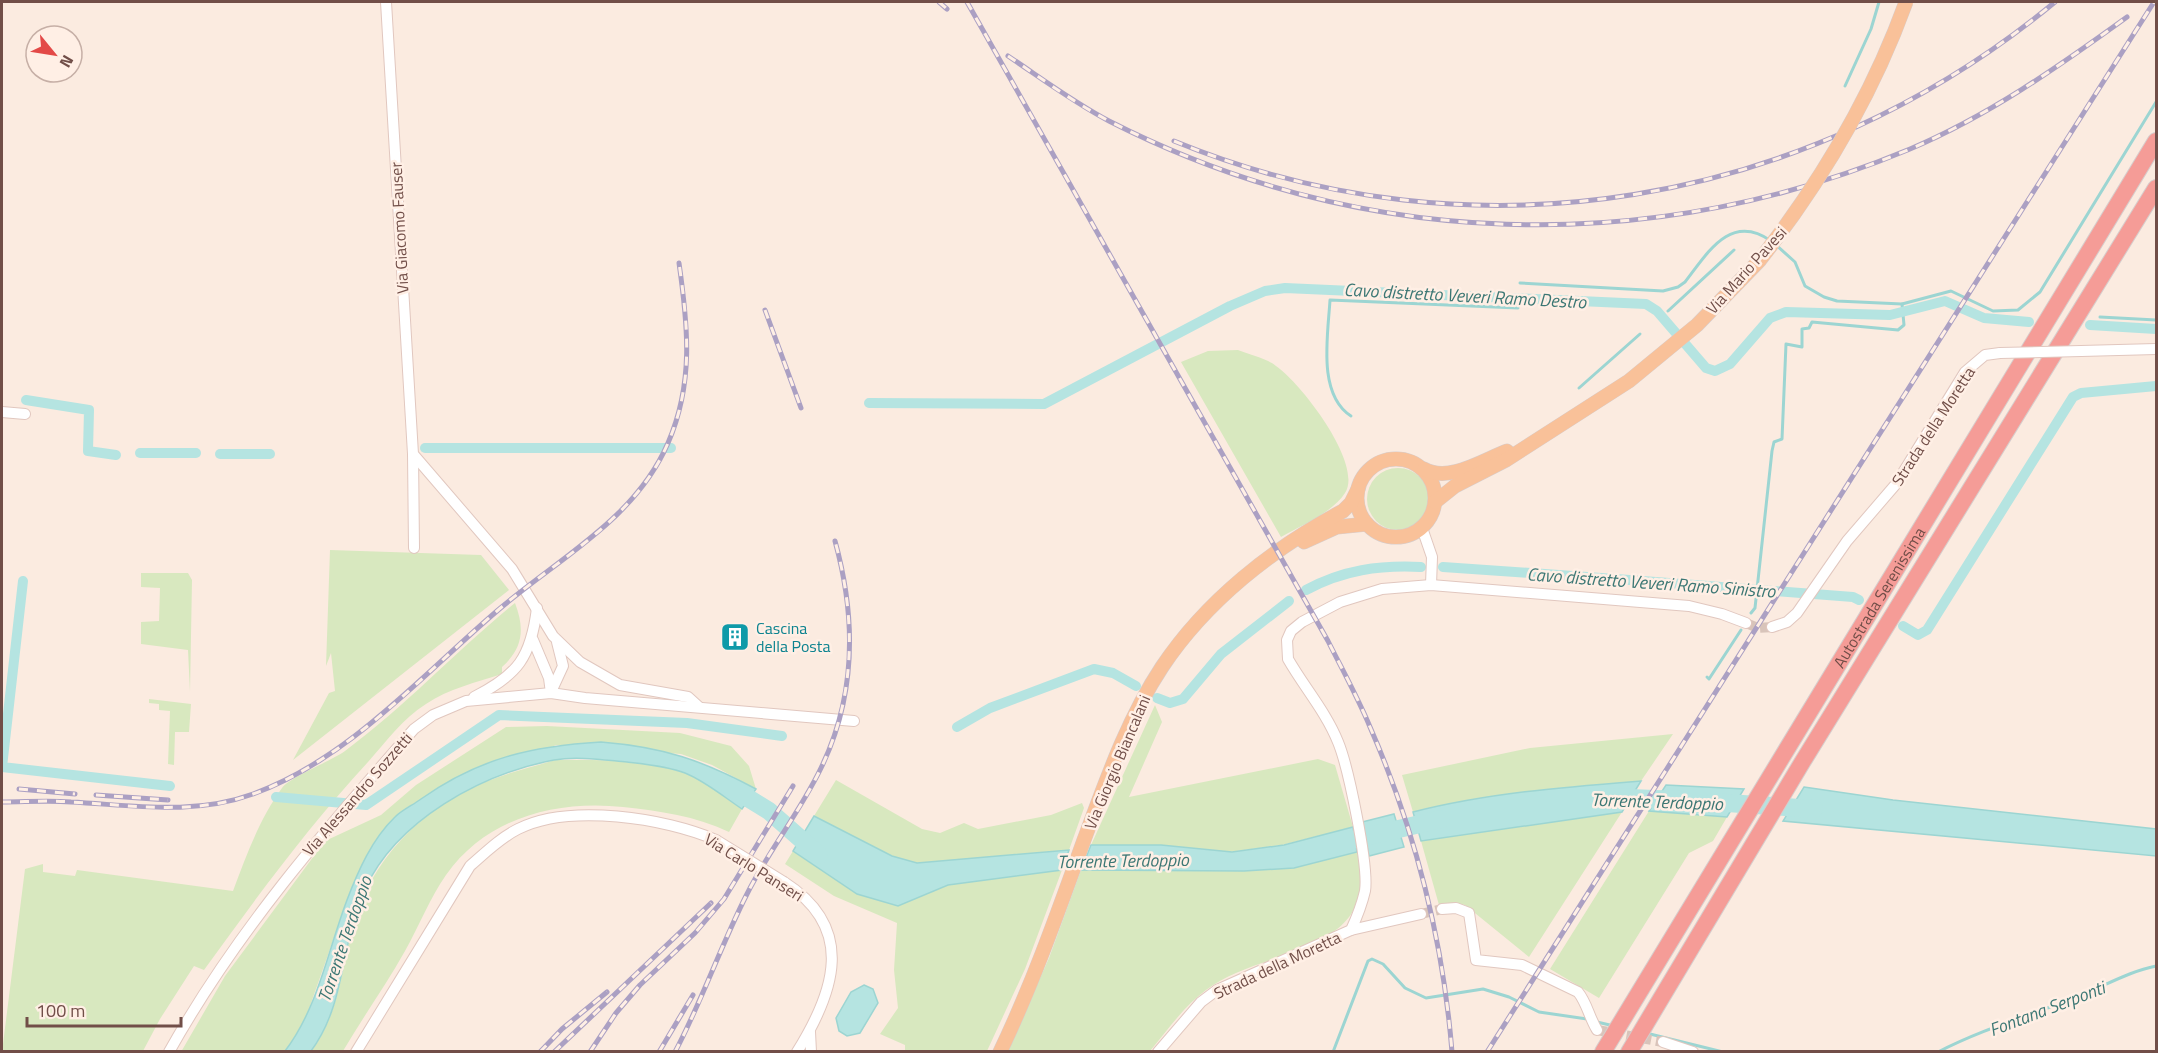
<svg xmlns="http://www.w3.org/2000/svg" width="2158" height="1053" viewBox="0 0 2158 1053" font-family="'Titillium Web',sans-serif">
<rect width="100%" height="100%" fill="#fbebe0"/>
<g fill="#d8e8bf">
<path d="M1238 350C1250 355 1266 358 1276 366 1300 382 1364 464 1345 493 1332 513 1302 525 1281 537L1181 362 1208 351Z"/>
<circle cx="1398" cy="499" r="31"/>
<path d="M330 550 481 555 509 590 293 760 329 693 335 691 331 653 326 666Z"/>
<path d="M141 573H188L192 580 190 692 188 650 141 644V622L159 621 160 588 141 587Z"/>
<path d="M515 603C525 629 523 648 502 667V674C477 682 448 689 426 704 403 718 386 742 368 762 308 827 256 898 204 970L194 966 160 1019 143 1051 2 1052 25 869 43 864V872L75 876 77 870 233 891C246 856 260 818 282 788 290 777 331 761 345 751 406 706 457 650 515 603Z"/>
<path d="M149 699 191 704 189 732H175L174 765 168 764 170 711 159 710V704L149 703Z"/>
<path d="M1155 705 1162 722 1129 797 1318 759 1335 765 1353 827 1282 845 1230 852 1161 845H1091Z"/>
<path d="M547 726 680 733 731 746 749 766 756 789 712 765 681 754 556 745 395 817 367 855 348 898 304 1023 285 1051 181 1052 225 976 325 841 381 815 416 785 506 727Z"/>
<path d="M1673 734 1641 781C1565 787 1487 793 1413 812L1402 775 1530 748Z"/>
<path d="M555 760C597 760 643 758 683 772 705 780 724 797 742 809L729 832C696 816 659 811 623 807 557 800 487 817 446 875 430 898 419 926 405 951 386 985 363 1017 343 1051L311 1052C339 1014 341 972 352 928 370 861 421 808 485 782 507 773 532 767 555 760Z"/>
<path d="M836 780 922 829 940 833 964 823 978 829 1051 815 1082 803 1084 808 1069 850 917 863 892 856 814 816Z"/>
<path d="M1649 811 1727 817 1713 841 1689 853 1599 998 1550 969Z"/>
<path d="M1622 812 1529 957 1465 905 1454 903 1439 905 1421 841Z"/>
<path d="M793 851 815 866 925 893 948 885 973 880 1062 870 1025 969 987 1051 905 1052V1045L880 1034 898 1008 894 970 897 923 834 896 785 864Z"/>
<path d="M1357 852C1384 957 1262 946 1206 990 1184 1006 1167 1031 1150 1051L1007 1052 1049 958 1081 870 1244 871 1294 868Z"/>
</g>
<g fill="#b5e4e1" stroke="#9cd5d2" stroke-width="1.5">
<path d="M601 742C663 747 702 760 756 789L742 809C724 797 705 781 685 773 667 766 645 764 627 762 604 760 577 756 554 760 481 774 397 820 365 889 340 942 347 1003 311 1051H285C318 1008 328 950 347 900 358 871 372 839 395 817 402 810 413 805 421 799 479 758 532 746 601 742Z"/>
<path d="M1641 781 1622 812 1421 841 1413 812C1487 793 1565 787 1641 781Z"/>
<path d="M1666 785 1744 789 1727 817 1649 811Z"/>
<path d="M1804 787 1893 800 2156 829V856L1783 821Z"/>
<path d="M1394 814 1404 847 1369 856 1362 822Z"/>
<path d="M814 816 892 856 917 863 1069 850 1062 870 948 885 898 906 857 894 793 851Z"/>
<path d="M1353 827 1357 852 1294 868 1244 871 1081 870 1091 845H1161L1232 852 1284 845Z"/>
<path d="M864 985 873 989 878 1003 860 1033 847 1036 839 1031 836 1018 851 992Z"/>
</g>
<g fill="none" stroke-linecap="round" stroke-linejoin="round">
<g stroke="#9cd5d2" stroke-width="3">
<path d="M1845 86 1871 29 1879 2"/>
<path d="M1776 245 1795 262 1805 286 1824 297 1837 301 1902 304 1951 291 1993 311 2018 310 2040 292 2156 102"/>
<path d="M1520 283 1663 291 1678 287 1685 282C1707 254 1730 212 1771 241"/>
<path d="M1668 311 1734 250"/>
<path d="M2100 317 2156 320"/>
<path d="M1579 388 1640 334"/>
<path d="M1351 416C1317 394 1328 335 1330 300L1518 308V302"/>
<path d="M1751 613 1755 608 1772 451 1774 442 1782 439 1786 344 1802 347V329L1809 328 1812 322 1898 330 1904 325 1902 304"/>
<path d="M1707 677 1709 679 1741 630"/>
<path d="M1597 1022 1614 1026"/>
<path d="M1646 1033 1723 1052"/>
<path d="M1333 1052 1368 961 1372 959 1383 964 1405 988 1426 998 1483 989 1509 997 1539 1012 1587 1019"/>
<path d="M1938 1052C1984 1028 2035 1014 2084 994 2108 984 2131 971 2156 966"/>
</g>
<g stroke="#b5e4e1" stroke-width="10">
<path d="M2090 325 2156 329"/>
<path d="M26 400 89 410 88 451 116 455"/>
<path d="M869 403 1044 404 1230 306 1265 291 1285 288 1646 304 1657 311 1706 368 1715 371 1730 364 1770 318 1786 312 1890 315 1945 301 1984 318 2029 322"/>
<path d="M425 448H671"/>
<path d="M140 453H196"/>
<path d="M220 454H270"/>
<path d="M1443 567C1580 576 1716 586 1853 597L1859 600"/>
<path d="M23 581 2 767 170 786"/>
<path d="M1306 590C1343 570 1379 565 1421 567"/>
<path d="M1903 626 1918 635 1927 630 2073 397 2081 393 2156 386"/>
<path d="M1157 698 1170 703 1183 699 1221 654 1289 601"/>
<path d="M957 727 990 708 1094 669 1113 673 1136 686"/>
<path d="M276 797 366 805 499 715 687 723 782 736"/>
</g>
<g stroke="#b5e4e1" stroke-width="18">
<path d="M730 787 769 811 819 855"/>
<path d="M1605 797 1680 800"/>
<path d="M1713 802 1814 809"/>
<path d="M1331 845 1441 819"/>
</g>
<g stroke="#d8c4ba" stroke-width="10" stroke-dasharray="10 5" stroke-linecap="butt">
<path d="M1746 623 1758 628 1772 627"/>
<path d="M1421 914 1442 909"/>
<path d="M1597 1030 1663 1042"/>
</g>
<g stroke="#e1c7bf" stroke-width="12">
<g id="minor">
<path d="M386 2 413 454 512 569 553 636 580 662 620 685 688 697 699 707"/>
<path d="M2081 351 2156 349"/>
<path d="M2 412 25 414"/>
<path d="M413 454 414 548"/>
<path d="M1422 528 1432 557 1431 585"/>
<path d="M1772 627 1787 622 1797 613 1847 541 1896 484 1965 372 1985 355 2000 353"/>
<path d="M533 640 549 678 551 693"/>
<path d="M551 692 563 666 557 642"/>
<path d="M474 697C518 675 531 657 537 608"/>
<path d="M784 882C856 928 835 991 797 1052"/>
<path d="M1442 909 1456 908 1469 913 1476 960 1522 965 1578 992C1587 1003 1589 1017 1597 1030"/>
<path d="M1351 930 1421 914"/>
<path d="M810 1032 811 1052"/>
<path d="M1663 1042 1693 1052"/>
<path d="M169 1052C236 932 324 831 414 729L433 715 466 701 551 693 585 698 854 721"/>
<path d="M356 1052 470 866C485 853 500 838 518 829 569 803 666 818 716 840"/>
<path d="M1158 1052 1201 1002 1217 990 1351 930C1357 917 1362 904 1365 891 1369 866 1348 766 1338 742 1326 712 1304 687 1288 659L1287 640 1291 631 1302 622 1340 602 1382 589 1431 585 1689 606 1722 614 1746 623"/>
</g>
</g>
<g stroke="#d7cdcc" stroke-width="15">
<g id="major">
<circle cx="1396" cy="498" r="39"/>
<path d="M1424 469C1449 483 1483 460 1507 451"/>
<path d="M1435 502 1455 486 1506 460 1629 381 1697 325 1759 261"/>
<path d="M1304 542 1337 527 1367 524"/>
<path d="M1000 1052C1033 983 1058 912 1084 840 1106 781 1127 720 1162 667 1206 601 1273 548 1343 511L1351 503 1358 489"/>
</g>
</g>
<g stroke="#d7cdcc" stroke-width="18">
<g id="highway">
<path id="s1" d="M1603 1052 2156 141"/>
<path d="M1629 1052 1803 761 2156 188"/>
</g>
</g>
<use href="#minor" stroke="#fff" stroke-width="10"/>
<use href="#major" stroke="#f9c199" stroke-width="14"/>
<use href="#highway" stroke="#f59c97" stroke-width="16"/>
<g stroke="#aba0c3" stroke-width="5">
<g id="rail">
<path d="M939 2 947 9"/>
<path d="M967 2 1328 641C1342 669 1358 698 1370 727 1415 830 1443 940 1452 1052"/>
<path d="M1008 56C1041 78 1073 102 1109 121 1362 250 1649 258 1910 149 1988 116 2058 67 2127 17"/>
<path d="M1174 141C1474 264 1807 207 2055 2"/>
<path d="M765 310 801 408"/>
<path d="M19 789 75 794"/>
<path d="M96 795 168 800"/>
<path d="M2 802C25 802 48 800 71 802 132 805 193 816 253 794 349 759 421 676 497 611 557 559 635 520 668 443 694 383 688 326 679 263"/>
<path d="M540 1052 562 1029 607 992"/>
<path d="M554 1052 711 903"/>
<path d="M590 1052 616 1013 640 985 695 933 724 899 793 786"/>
<path d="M659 1052 693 995"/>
<path d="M675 1052C702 1001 721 945 747 894 769 850 800 812 821 768 856 696 856 617 835 541"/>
<path d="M1487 1052 2154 2"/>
</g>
</g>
<use href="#rail" stroke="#ffefe5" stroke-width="3" stroke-dasharray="9" stroke-linecap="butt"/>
<g stroke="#e1c7bf" stroke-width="12" stroke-linecap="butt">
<g id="minor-bridge">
<path d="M2000 353 2081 351"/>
<path d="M716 840 784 882"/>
</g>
</g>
<g stroke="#d7cdcc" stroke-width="15" stroke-linecap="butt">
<path id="major-bridge" d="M1759 261C1821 182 1872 96 1906 2"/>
</g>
<use href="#minor-bridge" stroke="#fff" stroke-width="10"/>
<use href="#major-bridge" stroke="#f9c199" stroke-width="14"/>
</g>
<defs>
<g id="building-square" transform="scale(1.5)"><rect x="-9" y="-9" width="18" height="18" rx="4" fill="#0f9aa8" stroke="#ffefe5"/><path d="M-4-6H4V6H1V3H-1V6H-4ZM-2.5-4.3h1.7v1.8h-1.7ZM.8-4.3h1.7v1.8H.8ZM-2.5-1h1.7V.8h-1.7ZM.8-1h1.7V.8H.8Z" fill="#fff"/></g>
</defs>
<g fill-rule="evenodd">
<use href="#building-square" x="735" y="637"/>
</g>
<g text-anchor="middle" stroke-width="5" stroke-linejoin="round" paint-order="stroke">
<g font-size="16" fill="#714e48" stroke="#ffefe5">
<text transform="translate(399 228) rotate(-93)" y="6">Via Giacomo Fauser</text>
<text transform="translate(1746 270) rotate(-48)" y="6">Via Mario Pavesi</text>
<text transform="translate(1933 426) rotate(-57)" y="6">Strada della Moretta</text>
<text dy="6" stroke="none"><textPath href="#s1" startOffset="532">Autostrada Serenissima</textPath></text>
<text transform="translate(1117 762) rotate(-67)" y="6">Via Giorgio Biancalani</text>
<text transform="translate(357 794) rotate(-49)" y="6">Via Alessandro Sozzetti</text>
<text transform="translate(754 867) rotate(32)" y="6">Via Carlo Panseri</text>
<text transform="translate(1277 965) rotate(-25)" y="6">Strada della Moretta</text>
</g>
<g font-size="16" fill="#0d838f" stroke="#ffefe5" text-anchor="start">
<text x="756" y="634">Cascina<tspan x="756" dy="18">della Posta</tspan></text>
</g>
<g font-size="18" font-style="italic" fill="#3c7774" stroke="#ffefe5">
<text transform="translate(1465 296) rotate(3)" y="6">Cavo distretto Veveri Ramo Destro</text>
<text transform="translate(1651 583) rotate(4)" y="6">Cavo distretto Veveri Ramo Sinistro</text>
<text transform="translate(1657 802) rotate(2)" y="6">Torrente Terdoppio</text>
<text transform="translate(1123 861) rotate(-1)" y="6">Torrente Terdoppio</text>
<text transform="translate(345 939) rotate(-71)" y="6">Torrente Terdoppio</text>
<text transform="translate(2047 1009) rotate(-21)" y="6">Fontana Serponti</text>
</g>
</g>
<rect width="2158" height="1053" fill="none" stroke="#714e48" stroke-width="6"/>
<g transform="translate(54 54) rotate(120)"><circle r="28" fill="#ffefe5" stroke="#c6afa6" stroke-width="1.5"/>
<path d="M0-4.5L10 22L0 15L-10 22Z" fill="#e34947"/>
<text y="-9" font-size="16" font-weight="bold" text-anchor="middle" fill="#714e48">N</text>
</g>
<path d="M27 1017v9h154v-9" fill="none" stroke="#714e48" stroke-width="3"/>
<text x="36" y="1017" font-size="18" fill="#714e48" stroke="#ffefe5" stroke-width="4.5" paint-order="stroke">100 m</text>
</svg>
